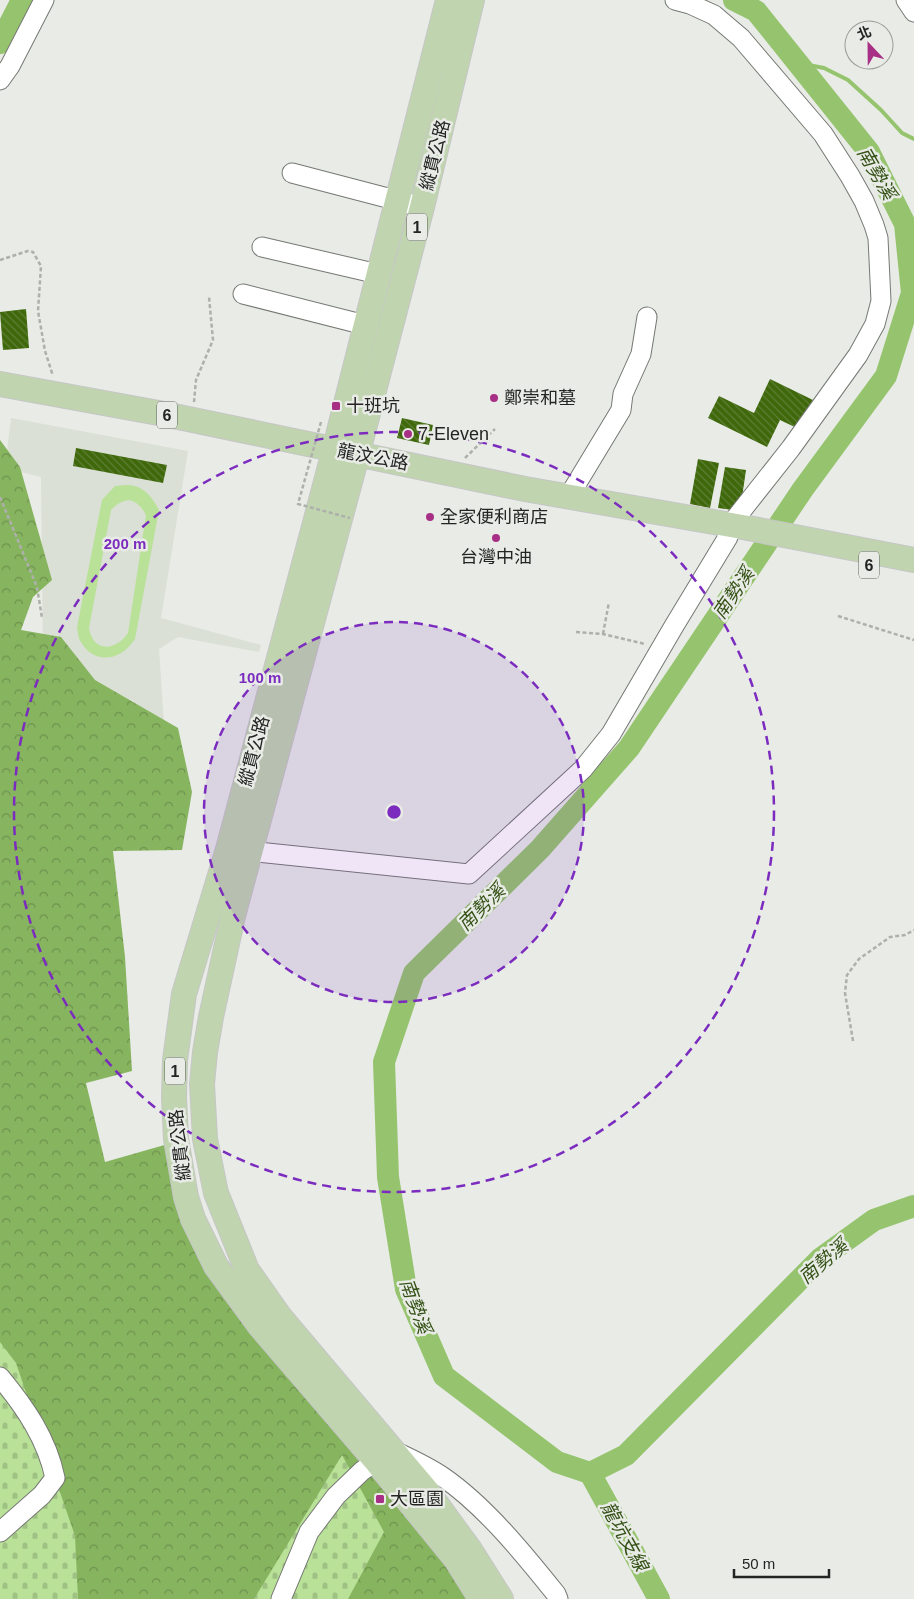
<svg xmlns="http://www.w3.org/2000/svg" width="914" height="1599" viewBox="0 0 914 1599" font-family="Helvetica,'Noto Sans TC',sans-serif">
<defs>
<pattern id="forest-crowns" width="20" height="18" patternUnits="userSpaceOnUse" patternTransform="scale(1.25)"><rect width="20" height="18" fill="#87b45f"/><path d="M2 6a3 3 0 1 1 6 0M12 15a3 3 0 1 1 6 0" fill="none" stroke="#6e924e"/></pattern>
<pattern id="cemetery-stones" width="16" height="16" patternUnits="userSpaceOnUse" patternTransform="scale(1.25)"><rect width="16" height="16" fill="#b9e198"/><path d="M2 7V4a2 2 0 0 1 4 0v3zM10 15v-3a2 2 0 0 1 4 0v3z" fill="#9fc183"/></pattern>
<pattern id="building-back-hatch" width="6" height="6" patternUnits="userSpaceOnUse" patternTransform="scale(1.25)"><rect width="6" height="6" fill="#3f680a"/><path d="M-1 5l2 2M0 0l6 6M5-1l2 2" fill="none" stroke="#5e7e37"/></pattern>
</defs>
<rect width="100%" height="100%" fill="#e8ebe6"/>
<path fill="#dae0d5" d="M11 418 188 451 161 618 261 645 259 652 178 637 159 649 164 724 137 725 134 701 70 689 43 655 41 477 5 468Z"/>
<path fill="#b9e198" fill-rule="evenodd" d="M125 485C142 484 152 496 159 510L135 639C131 644 127 650 121 653 106 662 89 657 81 642 78 638 78 632 77 627L102 500 115 486ZM129 500C138 502 142 508 146 515L128 633C116 651 93 653 89 628L111 510C117 504 121 501 129 500Z"/>
<path fill="url(#forest-crowns)" d="M0 440 20 467 52 580 33 597 21 630 61 637 95 680 178 728 192 792 182 850 113 851 125 957 132 1071 86 1083 105 1162 175 1142 207 1241 482 1599H0Z"/>
<g fill="url(#cemetery-stones)">
<path d="M0 1342 16 1363 75 1536 78 1599H0Z"/>
<path d="M342 1455 384 1532 348 1599H254Z"/>
</g>
<g fill="none" stroke-linecap="round" stroke-linejoin="round">
<path stroke="#96c46e" stroke-width="4" d="M798 63 824 68 848 80 881 110 902 133 914 139"/>
<g stroke="#96c46e" stroke-width="22">
<path d="M734 0 756 11 869 152 905 224 912 293 886 376 803 489 629 748 540 849 414 973 384 1062 388 1177 406 1289 444 1376 557 1462 590 1473 626 1455 820 1259 874 1220 914 1206"/>
<path d="M0 43 22 0"/>
<path d="M590 1473 659 1599"/>
</g>
</g>
<g fill="url(#building-back-hatch)">
<path d="M26 309 29 348 3 350 0 312Z"/>
<path d="M770 379 813 400 799 429 780 420 767 447 708 418 719 396 754 413Z"/>
<path d="M402 418 433 425 429 445 397 438Z"/>
<path d="M76 448 167 465 163 483 73 466Z"/>
<path d="M698 459 719 463 710 508 690 504Z"/>
<path d="M725 467 746 470 740 511 718 508Z"/>
</g>
<g fill="none" stroke-linecap="round" stroke-linejoin="round">
<g stroke="#757873" stroke-width="21">
<g id="minor">
<path d="M675 0 690 4 714 15 741 38 823 134 850 176 864 201 874 225 878 238 881 301 875 324 858 355 791 448 731 524"/>
<path d="M906 0 914 12"/>
<path d="M0 80 10 66 44 0"/>
<path d="M292 173 422 207"/>
<path d="M262 247 378 274"/>
<path d="M243 294 365 325"/>
<path d="M569 496 621 410 623 394 641 354 647 317"/>
<path d="M238 850 469 874 583 769 611 734 674 626 728 537"/>
<path d="M0 1377C25 1407 47 1439 55 1478L42 1495 0 1532"/>
<path d="M281 1599 309 1532 336 1496 362 1471 392 1450C409 1458 427 1466 443 1477 485 1506 524 1554 556 1594L558 1599"/>
</g>
</g>
<g stroke="#c6c6c6" stroke-width="26">
<g id="major">
<path d="M448 0 331 463 228 849 184 994 175 1060 174 1097 176 1139 186 1197 193 1219 216 1266 260 1326 376 1461 456 1559 481 1599"/>
<path d="M472 0 422 207 354 467 233 916 211 1017 205 1052 202 1084 205 1139 216 1193 247 1270 280 1317 427 1491 470 1550 501 1599"/>
<path d="M0 384 164 414 525 489 748 528 914 560"/>
</g>
</g>
<g stroke="#adb0ab" stroke-width="2.5" stroke-dasharray="4 2.5" stroke-linecap="butt">
<path d="M0 260 28 251 33 252 41 266 38 311 45 351 53 376"/>
<path d="M194 402 196 380 213 340 209 297"/>
<path d="M465 458 495 429"/>
<path d="M0 497 37 587 42 618"/>
<path d="M838 616 914 640"/>
<path d="M576 632 603 634 645 644"/>
<path d="M603 634 609 602"/>
<path d="M853 1041 845 993 847 975 859 959 890 937 905 935 914 930"/>
</g>
<use href="#minor" stroke="#fff" stroke-width="19"/>
<use href="#major" stroke="#c0d5af" stroke-width="24"/>
<path stroke="#adb0ab" stroke-width="2.5" stroke-dasharray="4 2.5" stroke-linecap="butt" d="M321 422 298 504 350 518"/>
</g>
<circle cx="394" cy="812" r="190" fill="#7b2cbf" fill-opacity=".12"/>
<g fill="none" stroke="#7b2cbf" stroke-width="2.5" stroke-dasharray="9 6">
<circle cx="394" cy="812" r="190"/>
<circle cx="394" cy="812" r="380"/>
</g>
<g fill="#a72f85" stroke="#e8ebe6" stroke-width="2">
<circle cx="494" cy="398" r="5"/>
<rect x="331" y="401" width="10" height="10" rx="2.5"/>
<circle cx="408" cy="434" r="5"/>
<circle cx="430" cy="517" r="5"/>
<circle cx="496" cy="538" r="5"/>
<rect x="375" y="1494" width="10" height="10" rx="2.5"/>
</g>
<g text-anchor="middle" stroke-width="5" stroke-linejoin="round" paint-order="stroke">
<g fill="#e8ebe6" stroke="#5f605e" stroke-width="1">
<rect x="407" y="213.5" width="20" height="27" rx="4"/>
<rect x="157" y="401.5" width="20" height="27" rx="4"/>
<rect x="859" y="551.5" width="20" height="27" rx="4"/>
<rect x="165" y="1057.5" width="20" height="27" rx="4"/>
</g>
<g font-size="16" font-weight="bold" fill="#242523">
<text x="417" y="233">1</text>
<text x="167" y="421">6</text>
<text x="869" y="571">6</text>
<text x="175" y="1077">1</text>
</g>
<g font-size="18" fill="#242523" stroke="#e8ebe6">
<text transform="translate(435 155) rotate(-76)" y="6">縱貫公路</text>
<text transform="translate(373 457) rotate(11)" y="6">龍汶公路</text>
<text transform="translate(254 751) rotate(-75)" y="6">縱貫公路</text>
<text transform="translate(180 1145) rotate(-97)" y="6">縱貫公路</text>
</g>
<g font-size="18" fill="#242523" stroke="#e8ebe6" text-anchor="start">
<text x="504" y="404">鄭崇和墓</text>
<text x="346" y="412">十班坑</text>
<text x="418" y="440">7-Eleven</text>
<text x="440" y="523">全家便利商店</text>
<text x="496" y="563" text-anchor="middle">台灣中油</text>
<text x="390" y="1505">大區園</text>
</g>
<g font-size="19" font-style="italic" fill="#345115" stroke="#e8ebe6">
<text transform="translate(877 173) rotate(60)" y="7">南勢溪</text>
<text transform="translate(733 593) rotate(-56)" y="7">南勢溪</text>
<text transform="translate(481 907) rotate(-45)" y="7">南勢溪</text>
<text transform="translate(823 1261) rotate(-40)" y="7">南勢溪</text>
<text transform="translate(416 1306) rotate(70)" y="7">南勢溪</text>
<text transform="translate(625 1536) rotate(61)" y="7">龍坑支線</text>
</g>
</g>
<circle cx="394" cy="812" r="8" fill="#7b2cbf" stroke="#e8ebe6" stroke-width="2.5"/>
<g font-size="15" text-anchor="middle" font-weight="bold" fill="#7b2cbf" stroke="#e8ebe6" stroke-width="5" stroke-linejoin="round" paint-order="stroke">
<text x="125" y="549">200 m</text>
<text x="260" y="683">100 m</text>
</g>
<g transform="translate(869 45) rotate(338)"><circle r="24" fill="#e8ebe6" stroke="#9a9c98"/>
<path d="M0-4L9 19L0 12L-9 19Z" fill="#a72f85"/>
<text y="-8" font-size="14" font-weight="bold" text-anchor="middle" fill="#242523">北</text>
</g>
<path d="M734 1569v8h95v-8" fill="none" stroke="#242523" stroke-width="2.5"/>
<text x="742" y="1569" font-size="15" fill="#242523" stroke="#e8ebe6" stroke-width="4" paint-order="stroke">50 m</text>
</svg>
